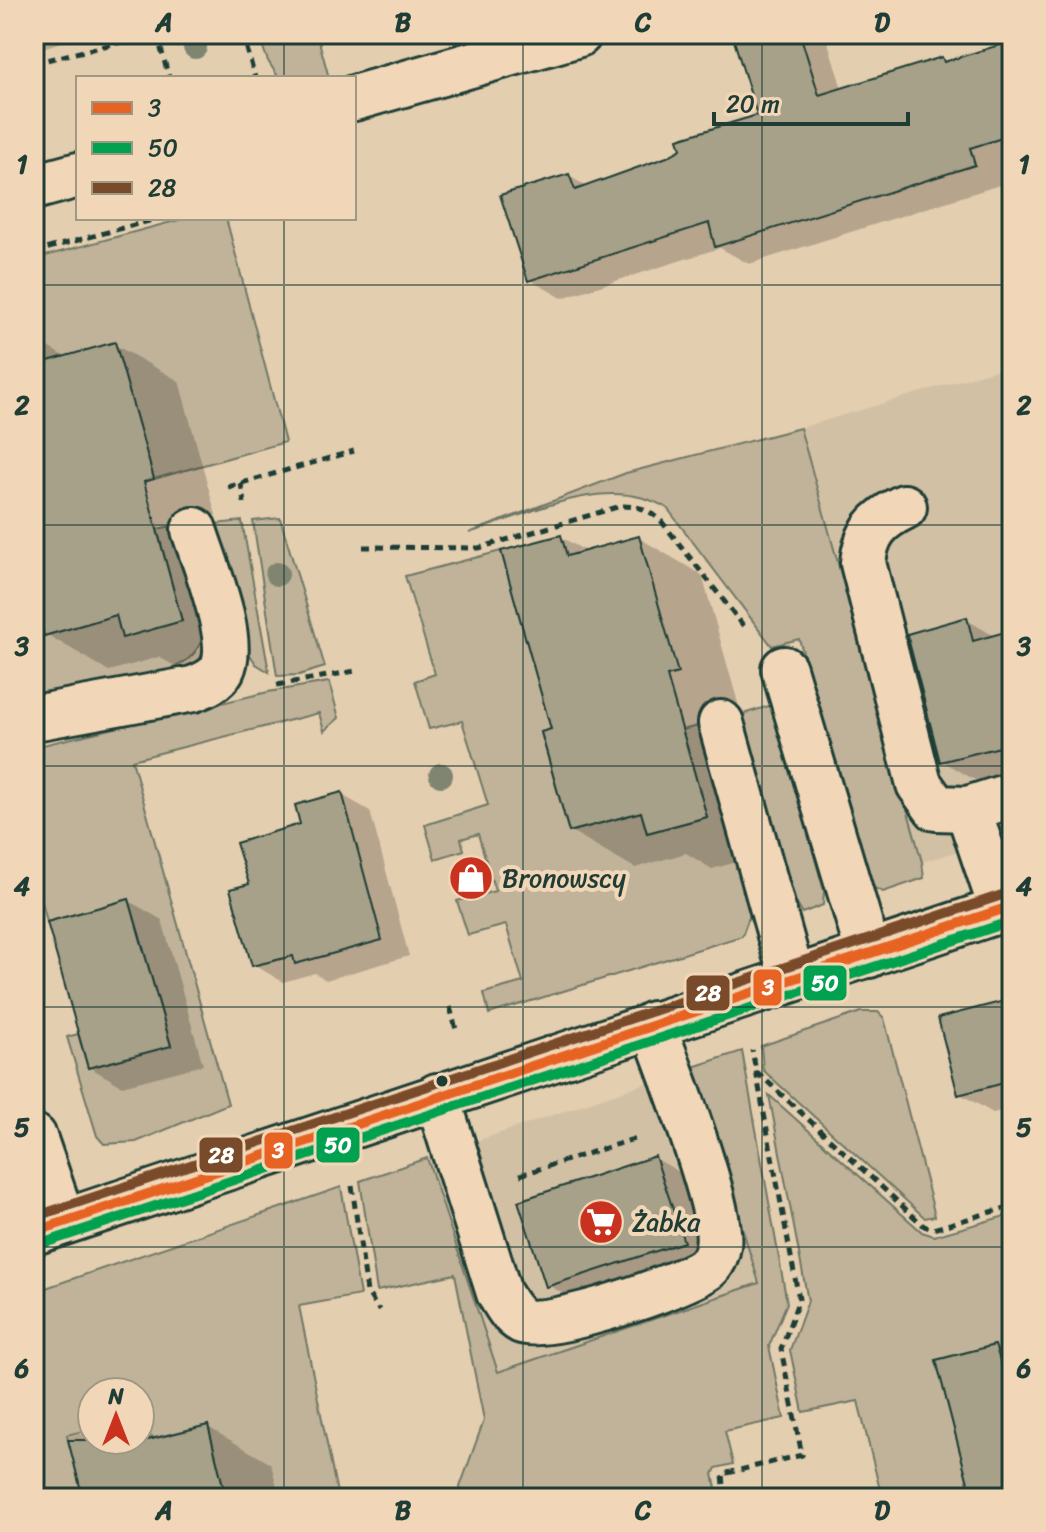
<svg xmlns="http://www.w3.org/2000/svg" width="1046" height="1532" viewBox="0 0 1046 1532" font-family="Sriracha,sans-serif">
<rect width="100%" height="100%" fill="#e4ceb0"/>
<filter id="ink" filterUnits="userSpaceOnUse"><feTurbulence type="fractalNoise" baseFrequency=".0125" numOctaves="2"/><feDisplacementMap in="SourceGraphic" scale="16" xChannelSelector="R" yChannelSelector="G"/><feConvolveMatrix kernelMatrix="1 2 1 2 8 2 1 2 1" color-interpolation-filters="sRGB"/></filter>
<g filter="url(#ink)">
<g fill="#d2c0a5">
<path d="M1012 365V835L922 862 800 428Z"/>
<path d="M693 1067 759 1283 498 1372 427 1158Z"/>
</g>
<g fill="#c0b399" stroke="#707866" stroke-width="2">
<path d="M258 34H317L329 78H279L268 61Z"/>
<path d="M186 218H226L285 442 154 479 115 343 43 363 38 340H34V259Z"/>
<path d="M800 428 922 862 924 878 883 892 874 888 799 639 772 646 667 508C607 472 530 514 469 533L626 473Z"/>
<path d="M280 518 325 667 299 675 277 676 253 521Z"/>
<path d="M242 521 269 672 256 664 247 650 206 525Z"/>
<path d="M177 525 203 638C195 656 186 663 168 670L34 704V601L44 636 116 615 182 621 157 529Z"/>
<path d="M501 551 551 729 541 733 569 832 641 812 647 833 707 817 682 730 702 725 751 912 742 936 489 1014 484 993 523 982 506 925 468 935 457 901 495 891 478 834 461 839 464 850 435 859 425 825 488 805 462 721 429 729 415 681 435 674 405 576Z"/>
<path d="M329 682 339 718 324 731 319 713 132 760 228 1104 136 1142 104 1144 97 1136 67 1037 78 1034 88 1068 171 1045 129 899 47 922 34 870V747L268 692Z"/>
<path d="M772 705 824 891 823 905 802 913 782 878 737 716Z"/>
<path d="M861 1012H878L884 1018 935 1216 925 1218 763 1070 761 1046Z"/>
<path d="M742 1051 787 1303 769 1346 784 1418 725 1431 733 1464 716 1468 713 1474 718 1498H589L588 1493 563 1498H462L460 1487 484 1420 455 1274 377 1291 360 1181 427 1158 498 1372 759 1283 693 1067Z"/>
<path d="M769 1095 922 1232 934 1236 1012 1214V1365L1002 1367 995 1345 936 1360 972 1498H882L858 1401 803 1412 790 1350 808 1301Z"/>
<path d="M341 1187 360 1295 299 1306 338 1498H226L208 1425 134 1443 140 1440V1392H92V1429L67 1435 83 1498H34V1292Z"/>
</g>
<g fill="#0003">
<path d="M34 34H92L34 50Z"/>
<path d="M751 34H819L827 39 842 89 942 59 949 63 1012 43V163L1001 166 1006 183 749 264 720 248 562 298 530 280 569 176 588 187 668 158 759 116Z"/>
<path d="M37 341 67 358 115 345 179 381 216 515 206 518 245 657 187 673 159 657 109 671 46 634 34 593V342Z"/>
<path d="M561 537 587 552 639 538 702 575 740 710 730 713 769 853 712 869 686 853 635 868 571 831 554 730Z"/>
<path d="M967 620 996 637 1012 633V771L975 780 942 761Z"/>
<path d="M342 795 370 811 409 956 326 980 315 973 283 982 254 965 251 885 302 826Z"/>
<path d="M129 901 162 920 203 1065 122 1086 89 1067Z"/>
<path d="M1012 1001V1108L993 1113 960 1094Z"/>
<path d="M655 1158 688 1177 716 1261 581 1304 548 1285Z"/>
<path d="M995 1347 1012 1356V1498H974Z"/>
<path d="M208 1427 271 1464 280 1498H85L69 1436 92 1431V1440H140V1429L159 1439Z"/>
</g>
<g fill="#a7a18a" stroke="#1f3d34" stroke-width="2">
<path d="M732 34H800L819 95 942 57 944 62 1012 41V135L970 148 975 165 715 247 709 223 528 281 500 195 569 174 575 190 667 157 681 149 678 139 757 115Z"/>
<path d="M115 342 154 479 144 482 182 621 122 638 116 615 44 636 34 601V365Z"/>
<path d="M561 535 567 556 639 536 678 673 667 676 707 817 647 833 641 812 569 832 541 732 551 729 501 551Z"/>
<path d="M967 617 973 641 1012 630V744L940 762 907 634Z"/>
<path d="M342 792 382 940 295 964 293 956 252 966 230 889 249 884 236 843 300 824 295 805Z"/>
<path d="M129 899 171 1046 88 1068 47 922Z"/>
<path d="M1012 999V1081L958 1095 938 1018Z"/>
<path d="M655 1156 684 1242 546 1287 518 1201Z"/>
<path d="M995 1345 1002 1367 1012 1364V1498H972L936 1360Z"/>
<path d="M208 1425 226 1498H83L68 1440H148Z"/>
</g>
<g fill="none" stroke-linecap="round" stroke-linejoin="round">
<g stroke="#1f3d34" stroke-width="50">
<g id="minor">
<path d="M354 98 579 34"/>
<path d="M34 187 78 175"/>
<path d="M904 507C877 520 866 533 863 563L919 784 936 808 968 809"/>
<path d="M784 669 869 955"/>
<path d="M34 718 193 689C204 685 216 680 222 669 237 639 204 562 194 530"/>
<path d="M721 723 792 978"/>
<path d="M1002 910 968 809 1012 795"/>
<path d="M437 1096 499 1293C505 1303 511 1315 522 1321 548 1332 684 1285 707 1268 713 1263 717 1254 718 1246 725 1210 668 1067 653 1024"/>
<path d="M34 1137 63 1222"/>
<path d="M34 1232 1012 906"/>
</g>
</g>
<g stroke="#1f3d34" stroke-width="5" stroke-dasharray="8 6" stroke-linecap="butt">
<path d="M157 34 169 78"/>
<path d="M243 34 255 78"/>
<path d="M34 63 154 34"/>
<path d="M34 252 160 218"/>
<path d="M241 483 244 503"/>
<path d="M228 487 354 451"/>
<path d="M363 547 479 548 621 506C640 506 649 509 662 522L746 629"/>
<path d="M277 685 355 671"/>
<path d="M450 1007 457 1033"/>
<path d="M757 1072 924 1226 933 1229 1012 1206"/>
<path d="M520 1175 637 1138"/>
<path d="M352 1186 367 1292 379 1310"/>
<path d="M725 1498 723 1474 802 1455 781 1349 799 1299 752 1050"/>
</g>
<use href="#minor" stroke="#f1d7b8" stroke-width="44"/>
<g stroke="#f1d7b8" stroke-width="16">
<path id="bus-1" d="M34 1232 1012 906"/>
</g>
<g stroke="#f1d7b8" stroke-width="16">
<path id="bus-2" d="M38 1245 1012 921"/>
</g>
<g stroke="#f1d7b8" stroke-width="16">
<path id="bus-3" d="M34 1217 1008 893"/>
</g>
<use href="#bus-1" stroke="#e76323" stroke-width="10"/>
<use href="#bus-2" stroke="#02a150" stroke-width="10"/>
<use href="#bus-3" stroke="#7a4b2a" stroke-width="10"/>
</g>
<g fill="#808571">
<circle cx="195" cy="47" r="12"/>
<circle cx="277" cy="574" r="12"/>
<circle cx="441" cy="775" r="12"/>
</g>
</g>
<path fill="none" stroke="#1f3d34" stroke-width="2" stroke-opacity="0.55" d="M284 34V78M523 34V1498M762 34V1498M284 218V1498M34 285H1012M34 525H1012M34 766H1012M34 1007H1012M34 1247H1012"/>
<defs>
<g id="shop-disc" transform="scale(2.3)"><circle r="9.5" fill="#c8321e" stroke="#f1d7b8"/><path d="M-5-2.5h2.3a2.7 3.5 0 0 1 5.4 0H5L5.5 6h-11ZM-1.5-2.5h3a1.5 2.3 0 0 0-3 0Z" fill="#fff"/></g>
<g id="supermarket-disc" transform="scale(2.3)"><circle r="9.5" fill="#c8321e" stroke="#f1d7b8"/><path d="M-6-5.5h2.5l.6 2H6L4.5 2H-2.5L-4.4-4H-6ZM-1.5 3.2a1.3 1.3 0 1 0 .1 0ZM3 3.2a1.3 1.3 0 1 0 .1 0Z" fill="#fff"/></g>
</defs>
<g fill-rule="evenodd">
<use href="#shop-disc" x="471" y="878"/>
<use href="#supermarket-disc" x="601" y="1222"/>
</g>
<circle fill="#1f3d34" stroke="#f1d7b8" stroke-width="3" cx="442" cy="1081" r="7"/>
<g text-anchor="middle" stroke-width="8" stroke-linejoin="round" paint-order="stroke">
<g font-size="26" fill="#1f3d34" stroke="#f1d7b8" text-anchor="start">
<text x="502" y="887">Bronowscy</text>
<text x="632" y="1231">Żabka</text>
</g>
</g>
<g stroke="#f1d7b8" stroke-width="3">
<rect x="802" y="964" width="46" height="38" rx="8" fill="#02a150"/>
<rect x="752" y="968" width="31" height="39" rx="8" fill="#e76323"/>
<rect x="685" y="974" width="46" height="38" rx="8" fill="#7a4b2a"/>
<rect x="315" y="1126" width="46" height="38" rx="8" fill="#02a150"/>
<rect x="263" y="1131" width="31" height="39" rx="8" fill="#e76323"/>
<rect x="198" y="1136" width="46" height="38" rx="8" fill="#7a4b2a"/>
</g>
<g font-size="22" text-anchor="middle" font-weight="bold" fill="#fff">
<text x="825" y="991">50</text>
<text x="768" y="995">3</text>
<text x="708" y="1001">28</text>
<text x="338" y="1153">50</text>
<text x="278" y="1158">3</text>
<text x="221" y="1163">28</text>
</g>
<rect width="1046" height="1532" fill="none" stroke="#f1d7b8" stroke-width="88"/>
<rect x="76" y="76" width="280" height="144" fill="#f1d7b8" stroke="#9d9983" stroke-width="2"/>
<rect x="92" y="102" width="40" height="12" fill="#e76323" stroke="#9d9983" stroke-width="2"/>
<text x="148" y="116" font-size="24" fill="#1f3d34">3</text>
<rect x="92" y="142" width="40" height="12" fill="#02a150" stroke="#9d9983" stroke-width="2"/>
<text x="148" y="156" font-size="24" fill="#1f3d34">50</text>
<rect x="92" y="182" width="40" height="12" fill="#7a4b2a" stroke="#9d9983" stroke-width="2"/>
<text x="148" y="196" font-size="24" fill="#1f3d34">28</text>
<g transform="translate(116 1416)"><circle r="38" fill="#f1d7b8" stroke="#9d9983" stroke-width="2"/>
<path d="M0-6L14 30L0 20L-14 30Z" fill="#c8321e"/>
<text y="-12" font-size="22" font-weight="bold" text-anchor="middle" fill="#1f3d34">N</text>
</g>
<path d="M714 112v12h194v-12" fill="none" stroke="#1f3d34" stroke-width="4"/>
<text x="726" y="112" font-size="24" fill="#1f3d34" stroke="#f1d7b8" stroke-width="6" paint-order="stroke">20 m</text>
<rect x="44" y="44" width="958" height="1444" fill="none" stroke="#1f3d34" stroke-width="3"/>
<g font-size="26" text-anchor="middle" font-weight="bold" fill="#1f3d34">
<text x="164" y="31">A</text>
<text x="403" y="31">B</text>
<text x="643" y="31">C</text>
<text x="882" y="31">D</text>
<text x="22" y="173">1</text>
<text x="1024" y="173">1</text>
<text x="22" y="414">2</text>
<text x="1024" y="414">2</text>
<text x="22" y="655">3</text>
<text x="1024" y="655">3</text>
<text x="22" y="895">4</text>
<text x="1024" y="895">4</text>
<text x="22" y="1136">5</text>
<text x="1024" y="1136">5</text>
<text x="22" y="1377">6</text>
<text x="1024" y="1377">6</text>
<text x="164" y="1519">A</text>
<text x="403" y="1519">B</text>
<text x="643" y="1519">C</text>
<text x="882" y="1519">D</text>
</g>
</svg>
